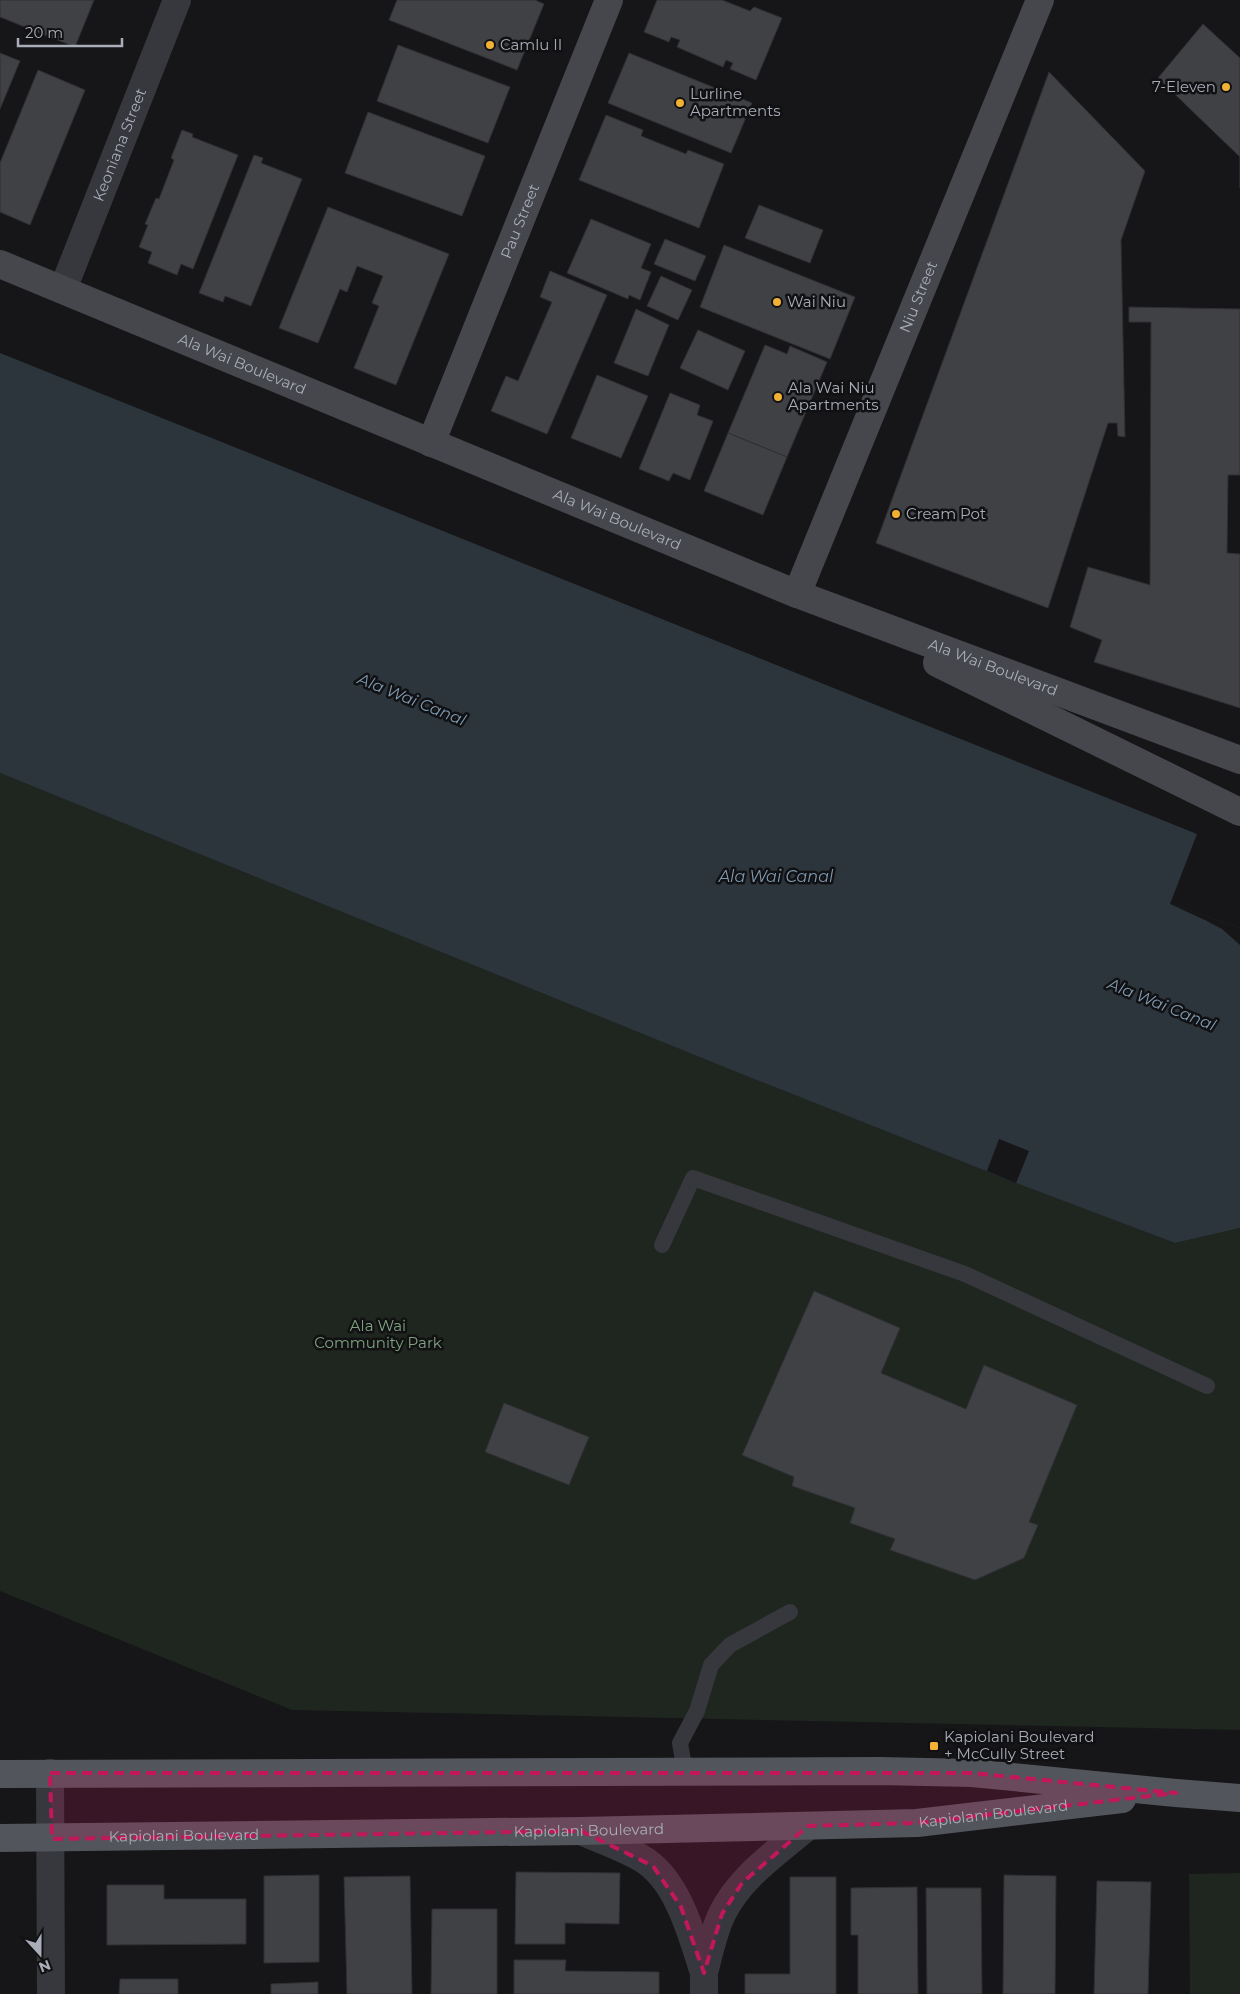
<svg xmlns="http://www.w3.org/2000/svg" width="1240" height="1994" viewBox="0 0 1240 1994" font-family="Montserrat,sans-serif">
<rect width="100%" height="100%" fill="#161618"/>
<g fill="#1e261f">
<path d="M0 773 729 1069 1016 1183 1175 1243 1240 1228V1730L292 1710 0 1591Z"/>
<path d="M1240 1873V1994H1190L1189 1874Z"/>
</g>
<path fill="#2c353c" d="M0 353 1197 834 1170 904 1240 928V1228L1175 1243 1016 1183 729 1069 0 773Z"/>
<g fill="#161618">
<path d="M1170 904 1240 928V945L1222 929 1205 920Z"/>
<path d="M999 1139 1029 1151 1016 1183 987 1171Z"/>
</g>
<g fill="#404145" stroke="#303034">
<path d="M0 0H94L75 47 0 17Z"/>
<path d="M397 0H535L544 4 517 70 389 20Z"/>
<path d="M657 0H722L750 11 754 7 782 18 756 80 730 69 733 63 726 60 723 67 677 47 680 40 671 37 669 42 644 32Z"/>
<path d="M1203 24 1240 58V188V157L1158 78Z"/>
<path d="M398 45 510 87 488 143 377 101Z"/>
<path d="M0 53 20 61 0 109Z"/>
<path d="M629 53 752 103 731 153 608 103Z"/>
<path d="M38 70 85 90 30 225 0 212V163Z"/>
<path d="M1049 72 1145 171 1121 240 1125 437 1118 436 1117 423H1108L1048 608 876 543Z"/>
<path d="M368 112 485 156 462 216 345 173Z"/>
<path d="M606 115 643 130 641 136 686 154 688 150 724 164 699 228 579 180Z"/>
<path d="M182 130 193 134 192 137 238 155 193 269 181 264 177 275 148 263 152 252 139 247 148 225 145 224 156 198 159 199 174 160 171 158Z"/>
<path d="M254 155 263 158 261 163 302 179 251 306 225 296 223 302 199 293Z"/>
<path d="M759 205 823 230 810 263 745 238Z"/>
<path d="M328 207 449 254 396 385 354 368 379 306 372 303 383 276 357 266 347 292 340 289 318 343 279 328Z"/>
<path d="M591 219 651 244 641 268 651 272 640 300 629 295 628 299 567 273Z"/>
<path d="M665 239 706 256 695 281 654 264Z"/>
<path d="M724 245 855 297 830 359 700 307Z"/>
<path d="M550 271 607 295 547 434 491 411 506 376 518 381 552 302 540 297Z"/>
<path d="M661 276 692 290 678 320 647 306Z"/>
<path d="M1129 307 1240 309V475H1228L1227 553 1240 554V708L1094 662 1102 640 1070 627 1088 567 1150 585 1151 322H1129Z"/>
<path d="M636 309 669 325 648 376 614 363Z"/>
<path d="M698 330 745 351 728 390 680 368Z"/>
<path d="M765 345 787 354 790 346 827 362 787 457 728 433Z"/>
<path d="M597 375 648 396 621 458 571 438Z"/>
<path d="M670 393 700 405 697 415 713 421 690 480 673 473 669 481 639 469Z"/>
<path d="M728 433 787 457 763 515 704 491Z"/>
<path d="M814 1291 900 1328 881 1373 966 1409 984 1365 1077 1405 1029 1522 1038 1525 1024 1558 975 1580 890 1550 895 1539 850 1523 855 1508 792 1486 794 1477 742 1455Z"/>
<path d="M504 1403 589 1437 569 1485 485 1452Z"/>
<path d="M516 1872 620 1873 619 1924 565 1923V1944H515Z"/>
<path d="M319 1875V1962L264 1963V1876Z"/>
<path d="M1004 1875 1056 1876 1055 1994H1003Z"/>
<path d="M410 1876 412 1994H347L344 1877Z"/>
<path d="M790 1877H836V1994H745V1974H790Z"/>
<path d="M1097 1881 1151 1882 1148 1994H1094Z"/>
<path d="M107 1885H164V1899H246V1944L107 1945Z"/>
<path d="M917 1887 918 1994H858V1935H851V1888Z"/>
<path d="M926 1888H981L982 1994H927Z"/>
<path d="M432 1909H497V1994H431Z"/>
<path d="M514 1960H566L565 1971 659 1972V1994H514Z"/>
<path d="M120 1979H178V1994H119Z"/>
<path d="M318 1982V1994H271V1984Z"/>
</g>
<g fill="none" stroke-linecap="round" stroke-linejoin="round">
<g stroke="#37383d" stroke-width="16">
<path d="M662 1245 693 1178 965 1274 1207 1386"/>
<path d="M685 1772 680 1743 697 1711 711 1665 730 1645 790 1612"/>
</g>
<g stroke="#37383d" stroke-width="28">
<path id="s1" d="M63 289 177 0"/>
<path d="M50 1773 51 1994"/>
<path d="M704 1994V1973"/>
</g>
<g stroke="#37383d" stroke-width="28">
<path d="M581 1831C601 1840 622 1847 641 1858 678 1879 692 1936 704 1973"/>
<path d="M704 1973C709 1954 713 1933 722 1914 740 1877 776 1853 808 1826"/>
</g>
<g stroke="#45474d" stroke-width="28">
<path id="s2" d="M0 264 797 594 1240 760"/>
<path id="s3" d="M431 443 609 0"/>
<path id="s4" d="M797 594 1040 0"/>
<path d="M937 663 1240 812"/>
</g>
<g stroke="#53555c" stroke-width="28">
<path d="M0 1774 879 1771 972 1773 1176 1793 1240 1798"/>
<path id="s5" d="M0 1838 581 1831 917 1823 1122 1799"/>
</g>
</g>
<path fill="#c2185b" fill-opacity="0.2" stroke="#c2185b" stroke-width="4" stroke-dasharray="10 6" stroke-linejoin="round" d="M50 1773H972L1176 1793 917 1823 808 1826 742 1883 722 1914 704 1973 681 1907 653 1866 581 1831 52 1839Z"/>
<g fill="#f2b134" stroke="#111113" stroke-width="2">
<circle cx="490" cy="45" r="5"/>
<circle cx="1226" cy="87" r="5"/>
<circle cx="680" cy="103" r="5"/>
<circle cx="777" cy="302" r="5"/>
<circle cx="778" cy="397" r="5"/>
<circle cx="896" cy="514" r="5"/>
<rect x="929" y="1741" width="10" height="10" rx="2.5"/>
</g>
<g text-anchor="middle" stroke-width="5" stroke-linejoin="round" paint-order="stroke">
<g font-size="15" fill="#a8adb8" stroke="#111113" text-anchor="start">
<text x="500" y="50">Camlu II</text>
<text x="1216" y="92" text-anchor="end">7-Eleven</text>
<text x="690" y="99">Lurline<tspan x="690" dy="17">Apartments</tspan></text>
<text x="787" y="307">Wai Niu</text>
<text x="788" y="393">Ala Wai Niu<tspan x="788" dy="17">Apartments</tspan></text>
<text x="906" y="519">Cream Pot</text>
<text x="944" y="1742">Kapiolani Boulevard<tspan x="944" dy="17">+ McCully Street</tspan></text>
</g>
<g font-size="15" fill="#a8adb8" stroke="#111113">
<text dy="5" stroke="none"><textPath href="#s1" startOffset="155">Keoniana Street</textPath></text>
<text dy="5" stroke="none"><textPath href="#s3" startOffset="239">Pau Street</textPath></text>
<text dy="5" stroke="none"><textPath href="#s4" startOffset="321">Niu Street</textPath></text>
<text dy="5" stroke="none"><textPath href="#s2" startOffset="262">Ala Wai Boulevard</textPath></text>
<text dy="5" stroke="none"><textPath href="#s2" startOffset="668">Ala Wai Boulevard</textPath></text>
<text dy="5" stroke="none"><textPath href="#s2" startOffset="1072">Ala Wai Boulevard</textPath></text>
<text dy="5" stroke="none"><textPath href="#s5" startOffset="994">Kapiolani Boulevard</textPath></text>
<text dy="5" stroke="none"><textPath href="#s5" startOffset="589">Kapiolani Boulevard</textPath></text>
<text dy="5" stroke="none"><textPath href="#s5" startOffset="184">Kapiolani Boulevard</textPath></text>
</g>
<g font-size="15" fill="#7fa381" stroke="#111113">
<text x="378" y="1331">Ala Wai<tspan x="378" dy="17">Community Park</tspan></text>
</g>
<g font-size="16" font-style="italic" fill="#7f9bb3" stroke="#111113">
<text transform="translate(412 699) rotate(22)" y="6">Ala Wai Canal</text>
<text x="776" y="882">Ala Wai Canal</text>
<text transform="translate(1162 1004) rotate(22)" y="6">Ala Wai Canal</text>
</g>
</g>
<g transform="translate(40 1954) rotate(159)" stroke="#111113" stroke-width="4" paint-order="stroke">
<path d="M0-4L9 19L0 12L-9 19Z" fill="#a8adb8"/>
<text y="-8" font-size="14" font-weight="bold" text-anchor="middle" fill="#a8adb8">N</text>
</g>
<path d="M18 38v8h104v-8" fill="none" stroke="#a8adb8" stroke-width="2.5"/>
<text x="25" y="38" font-size="15" fill="#a8adb8" stroke="#111113" stroke-width="4" paint-order="stroke">20 m</text>
</svg>
